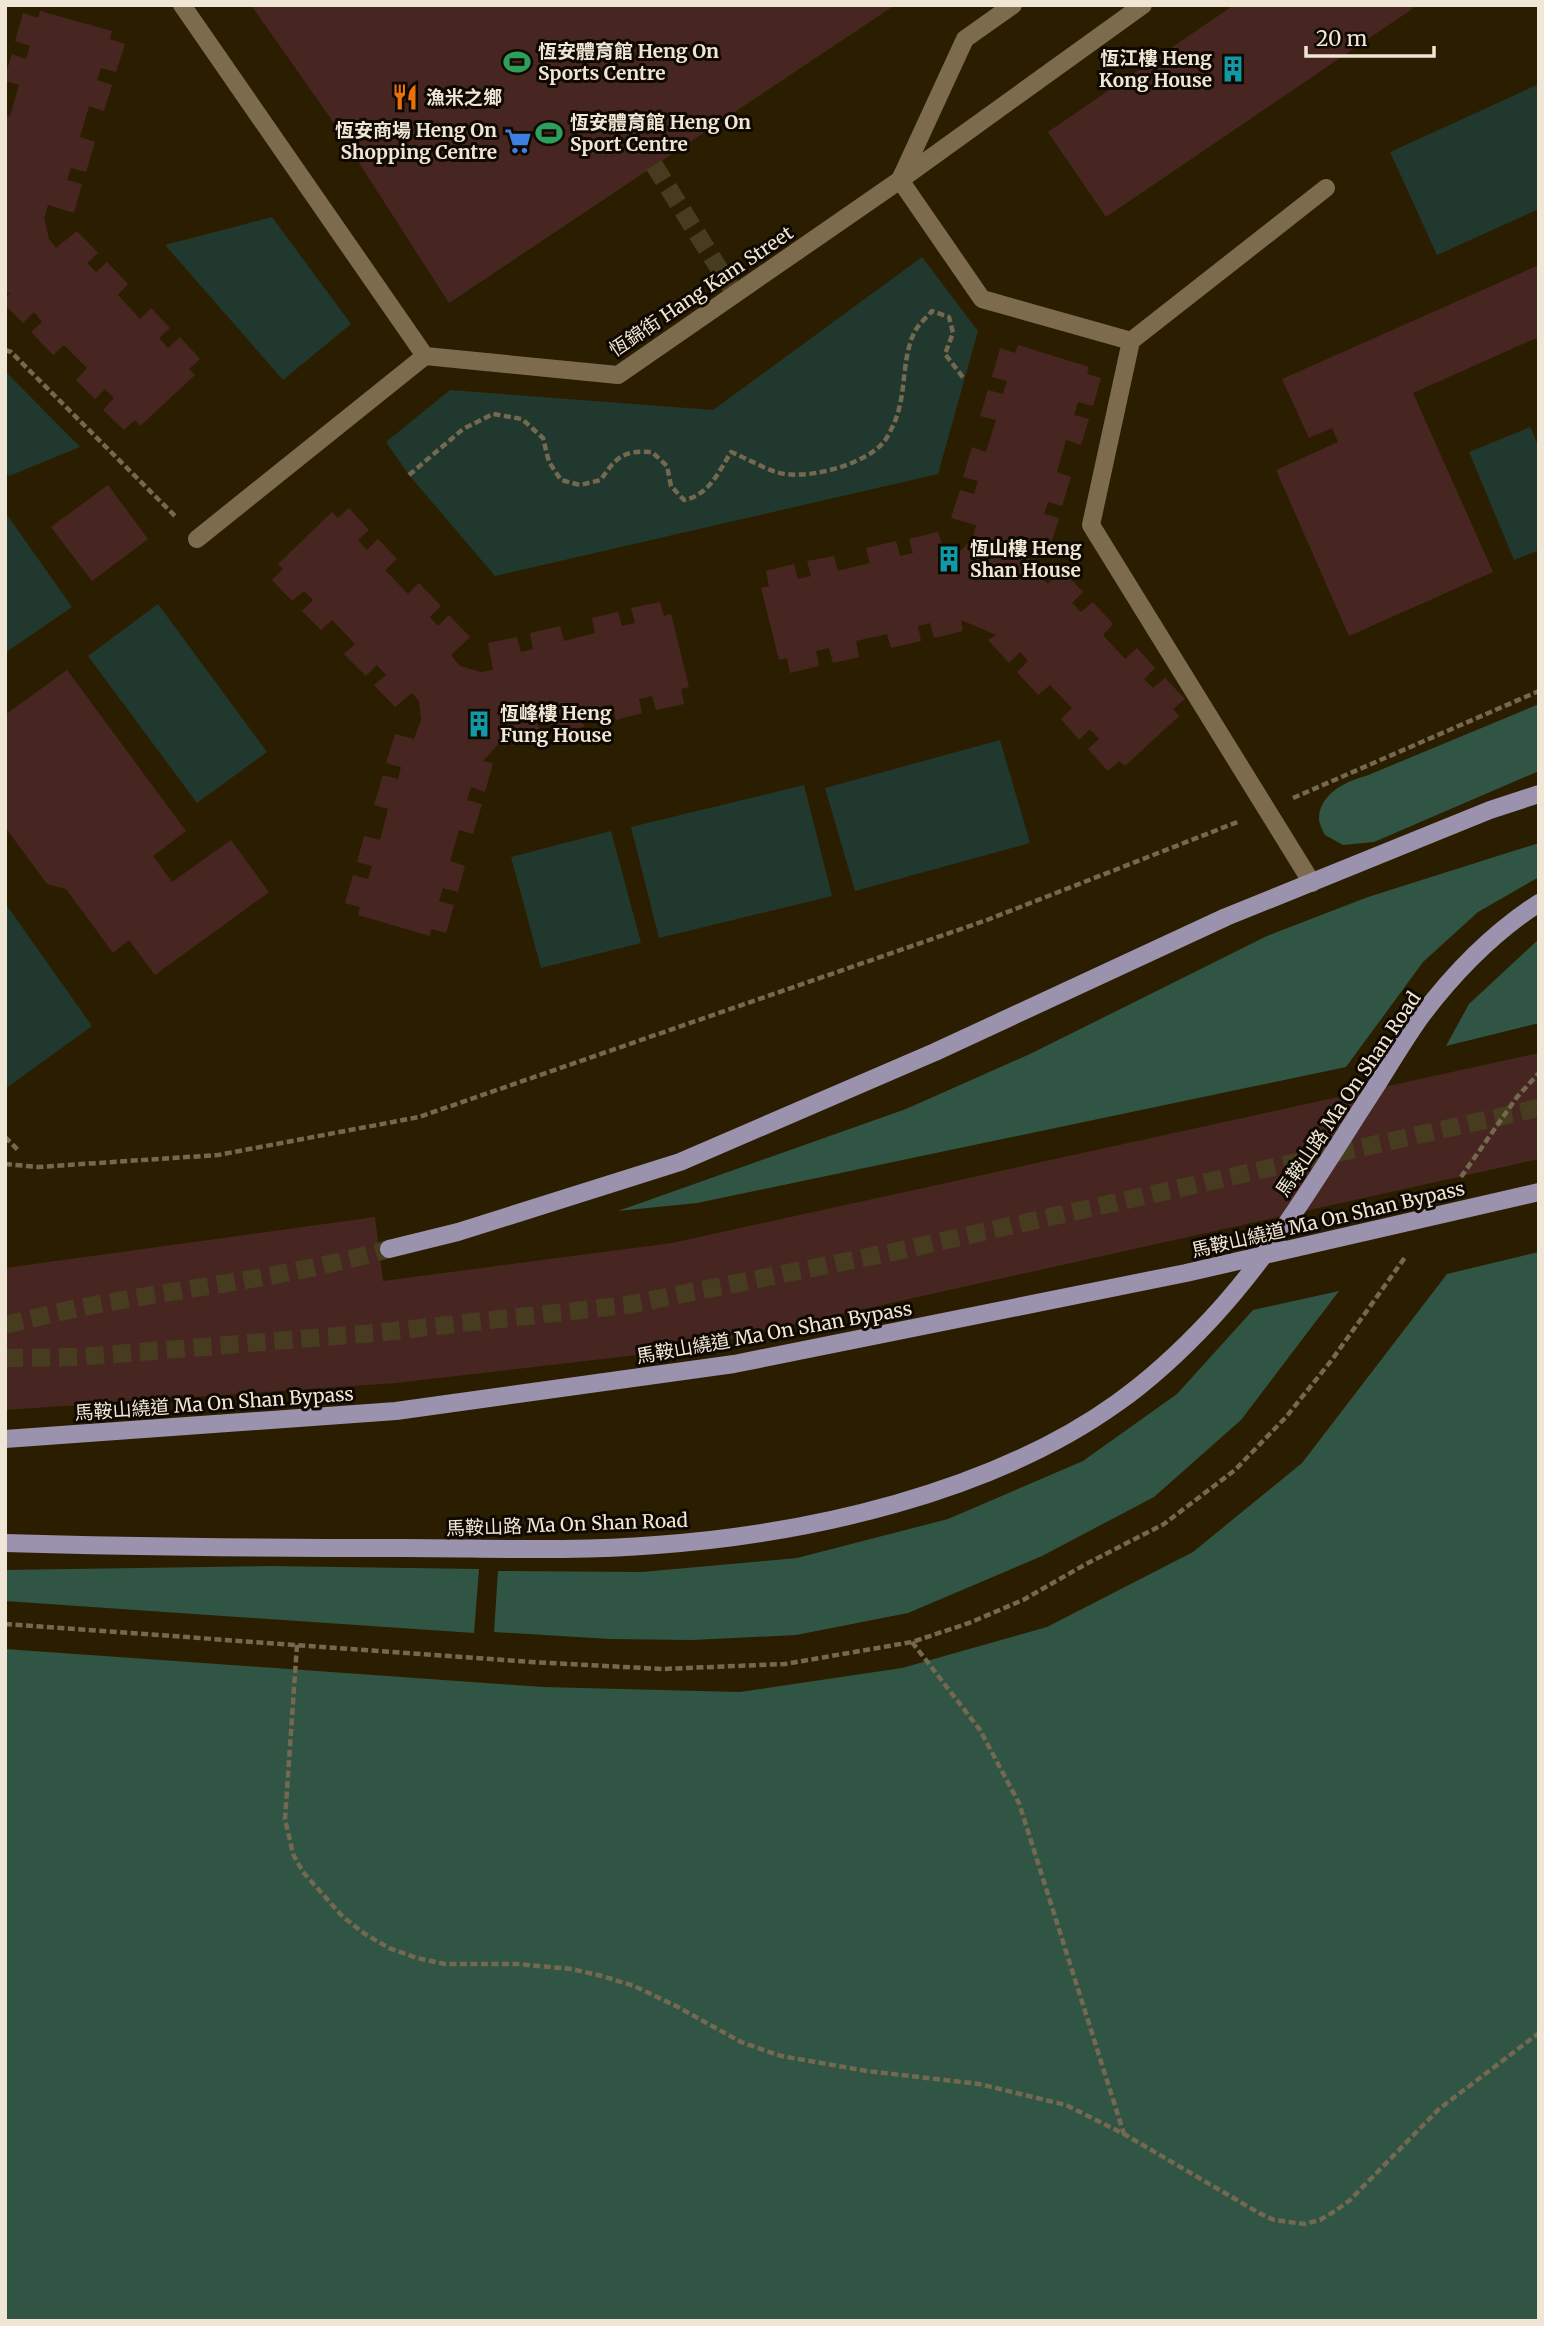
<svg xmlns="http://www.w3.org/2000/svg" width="1544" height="2326" viewBox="0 0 1544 2326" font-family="Merriweather,'Noto Sans TC',serif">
<rect width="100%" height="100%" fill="#2b1e00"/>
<g fill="#20382d">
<path d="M1539 84V209L1437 255 1390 152Z"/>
<path d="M272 217 351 324 283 380 165 245Z"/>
<path d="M922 257 978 331 938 474 495 576 409 475 386 442 450 390 713 410Z"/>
<path d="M5 371 80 447 9 476 5 470Z"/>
<path d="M1530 427 1539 447V550L1514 560 1469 452Z"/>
<path d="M5 512 72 607 5 653Z"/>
<path d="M158 604 267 752 197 803 88 656Z"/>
<path d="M1000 740 1030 843 855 891 825 788Z"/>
<path d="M804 785 832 896 659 938 631 827Z"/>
<path d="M611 831 641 943 541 968 511 857Z"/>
<path d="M5 903 92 1026 5 1089Z"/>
</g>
<g fill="#305544">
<path d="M1539 704V771L1374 842 1343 845 1325 835C1323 831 1319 823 1319 819 1319 794 1346 781 1366 776Z"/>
<path d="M1539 843V877L1478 912 1423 962 1346 1067 697 1203 618 1211 906 1109 1030 1054 1267 936 1368 897Z"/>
<path d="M1539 939V1023L1446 1046 1469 1004Z"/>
<path d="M1539 1252V2321H5V1649L543 1687 740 1692 902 1668 1047 1627 1193 1552 1302 1463 1447 1274Z"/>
<path d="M1339 1291 1241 1420 1154 1497 1042 1556 908 1613 796 1635 692 1640 610 1639 494 1632 498 1571 642 1572 797 1558 948 1519 1083 1461 1177 1394 1253 1310Z"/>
<path d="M269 1566 479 1569 474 1633 5 1601V1570Z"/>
</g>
<g fill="#472621">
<path d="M251 5H895L449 303 329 116Z"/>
<path d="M1234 5H1418L1106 217 1048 132Z"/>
<path d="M40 11 112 31 110 39 125 44 116 72 101 68 97 80 112 85 104 111 89 106 80 137 95 142 86 172 71 168 67 180 82 184 74 213 48 205 44 218 49 239 56 248 77 231 98 253 87 263 96 272 107 262 128 284 118 295 140 319 151 308 170 328 159 338 168 348 180 337 200 359 189 369 195 375 140 426 135 420 124 430 103 410 114 398 105 389 95 399 76 380 87 368 64 345 53 355 31 332 42 322 34 312 23 323 5 305V298L10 293 5 292V115L10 116 19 85 5 81V76L12 54 26 59 30 46 15 41 23 13 38 18Z"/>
<path d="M1539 265V345L1536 338 1413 393 1493 572 1349 636 1276 470 1338 442 1332 428 1309 438 1282 379Z"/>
<path d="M1018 345 1089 367 1087 374 1101 378 1093 406 1078 402 1074 415 1089 419 1081 445 1066 440 1057 472 1071 477 1062 506 1048 502 1044 514 1059 518 1050 547 1029 541 1026 552 1033 569 1048 584 1062 570 1083 592 1072 603 1081 612 1093 602 1113 624 1103 635 1125 659 1137 648 1155 668 1144 679 1153 688 1165 678 1185 699 1173 709 1179 716 1125 766 1119 761 1108 771 1088 749 1099 739 1090 729 1079 740 1061 719 1072 708 1050 685 1038 695 1017 672 1028 661 1020 652 1009 663 988 640 996 635 961 620 963 631 934 638 930 623 918 626 921 641 891 648 887 634 856 641 859 657 833 663 829 648 816 651 819 666 790 673 787 658 779 660 761 588 769 586 766 571 794 564 798 579 811 576 807 561 834 556 838 571 870 563 866 548 896 541 900 556 913 553 909 539 938 532 946 557 957 554 973 539 976 525 951 518 960 490 974 494 978 481 963 477 972 447 986 452 996 420 980 416 988 390 1003 394 1007 381 992 377 1000 348 1015 353Z"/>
<path d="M108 485 148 539 92 581 51 527Z"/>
<path d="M349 508 369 530 358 540 367 550 378 539 397 559 385 570 408 594 419 583 441 606 430 617 438 626 449 615 470 637 451 655 460 666 481 672 493 670 488 643 517 637 521 652 533 649 530 633 560 626 564 641 595 633 592 618 618 612 622 626 635 623 631 608 660 602 664 616 671 614 689 687 681 689 684 704 656 710 652 696 639 699 642 713 616 720 612 704 580 712 584 727 553 734 550 718 537 722 541 737 511 743 508 733 483 761 493 763 485 792 471 787 467 800 482 804 473 834 459 830 450 861 465 866 458 892 443 888 439 901 454 905 446 933 431 929 430 936 358 915 360 907 345 903 353 875 368 879 372 866 357 862 364 836 380 840 388 809 374 805 383 775 398 779 401 767 386 763 395 734 414 739 421 720 419 701 412 693 395 707 374 685 386 675 377 665 366 676 344 654 355 644 332 620 321 630 302 611 313 600 304 591 292 601 272 580 283 569 278 564 332 512 338 518Z"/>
<path d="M67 670 186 831 153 856 172 882 231 840 269 892 155 975 129 940 113 953 66 889 47 884 5 827V715Z"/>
<path d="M1539 1053V1159L680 1350 396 1383 5 1410V1268L375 1217 383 1281 672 1243Z"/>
</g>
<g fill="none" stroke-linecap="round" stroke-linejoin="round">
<path stroke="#483c20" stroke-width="18" stroke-dasharray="18 9" stroke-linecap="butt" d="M654 165 735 294"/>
<g stroke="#483c20" stroke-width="18" stroke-dasharray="18 9" stroke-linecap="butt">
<path d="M5 1325C30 1319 54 1313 78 1308 182 1288 287 1278 389 1249"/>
<path d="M5 1358 78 1357 375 1333 627 1305 893 1252 1539 1108"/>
</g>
<g stroke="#746950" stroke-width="4.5" stroke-dasharray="7 3.5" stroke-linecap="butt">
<path d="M5 350 11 352 177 518"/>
<path d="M409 475 463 429 493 414 522 419 543 438 549 462 561 480 580 485 601 480C616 456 625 450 652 452L667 466 671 486 684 500C709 495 718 473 731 452 746 458 761 467 776 472 804 481 861 466 882 444 887 439 892 428 895 421 907 392 901 359 915 331 919 324 927 317 932 311L949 317 953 333 945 354 965 380"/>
<path d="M1293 798 1539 691"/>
<path d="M5 1137 19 1151"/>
<path d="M5 1164 38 1167 218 1155 419 1117 987 920 1240 821"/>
<path d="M1461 1177 1517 1097 1539 1073"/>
<path d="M5 1624 531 1662 662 1669 785 1664 912 1642 969 1623 1023 1600 1086 1564 1164 1524 1235 1470 1286 1417 1331 1361 1406 1256"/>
<path d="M912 1642 980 1730 1019 1803 1124 2134"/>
<path d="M297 1645 285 1819 293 1854 303 1872 343 1917 365 1934 389 1948 417 1958 445 1964H516L572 1969 602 1976 634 1986 676 2006 741 2042 781 2056 867 2071 979 2084 1066 2105 1124 2134 1259 2213 1274 2220 1304 2224 1320 2220 1335 2211 1349 2201 1439 2109 1539 2033"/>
</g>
<g stroke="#7c6c4d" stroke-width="18">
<path d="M182 5 425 356 618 375 900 180 1143 5"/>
<path d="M1013 5 965 39 900 180 982 299 1131 341 1326 188"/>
<path d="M1131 341 1091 525 1312 883"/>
<path d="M197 539 425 356"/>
</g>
<g stroke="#9b92ae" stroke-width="18">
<path d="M389 1249 458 1232 680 1162 935 1052 1226 917 1490 810 1539 794"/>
<path d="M5 1439 396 1411 734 1364 1186 1273 1539 1192"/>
<path d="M5 1543C138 1547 270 1548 403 1548 487 1548 572 1552 656 1545 808 1534 991 1493 1117 1403 1151 1379 1182 1350 1211 1319 1277 1248 1325 1164 1378 1083 1392 1061 1406 1037 1422 1015 1454 973 1494 932 1539 903"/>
</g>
</g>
<defs>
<g id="stadium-bare" transform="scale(2.1)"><path d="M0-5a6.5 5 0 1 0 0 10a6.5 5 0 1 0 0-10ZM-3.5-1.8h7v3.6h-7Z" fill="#2e9e5b" stroke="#0f0901" stroke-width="2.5" paint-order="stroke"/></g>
<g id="building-bare" transform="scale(2.1)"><path d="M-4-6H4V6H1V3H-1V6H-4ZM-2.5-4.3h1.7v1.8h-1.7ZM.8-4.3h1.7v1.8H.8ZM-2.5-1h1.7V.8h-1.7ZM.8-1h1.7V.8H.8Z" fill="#0f9aa8" stroke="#0f0901" stroke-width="2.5" paint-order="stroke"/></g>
<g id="restaurant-bare" transform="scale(2.1)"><path d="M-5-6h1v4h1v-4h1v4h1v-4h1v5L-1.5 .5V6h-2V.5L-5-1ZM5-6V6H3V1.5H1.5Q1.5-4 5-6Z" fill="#e8710a" stroke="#0f0901" stroke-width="2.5" paint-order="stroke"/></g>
<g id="supermarket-bare" transform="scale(2.1)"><path d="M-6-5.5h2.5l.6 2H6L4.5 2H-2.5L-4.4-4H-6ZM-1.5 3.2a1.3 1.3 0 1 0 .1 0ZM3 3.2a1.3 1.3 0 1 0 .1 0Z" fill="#3f7fe0" stroke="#0f0901" stroke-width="2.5" paint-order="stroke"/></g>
</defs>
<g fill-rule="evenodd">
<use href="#stadium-bare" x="517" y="62"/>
<use href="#building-bare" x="1233" y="69"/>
<use href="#restaurant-bare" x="405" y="97"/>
<use href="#stadium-bare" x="549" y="133"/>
<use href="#supermarket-bare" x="518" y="141"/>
<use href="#building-bare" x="949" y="559"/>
<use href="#building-bare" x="479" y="724"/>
</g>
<g text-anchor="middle" stroke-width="6" stroke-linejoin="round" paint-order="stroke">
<g font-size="19" font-weight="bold" fill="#efe6d5" stroke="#0f0901" text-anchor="start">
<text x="538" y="58">恆安體育館 Heng On<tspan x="538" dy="22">Sports Centre</tspan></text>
<text x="1212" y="65" text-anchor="end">恆江樓 Heng<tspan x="1212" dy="22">Kong House</tspan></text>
<text x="426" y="104">漁米之鄉</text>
<text x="570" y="129">恆安體育館 Heng On<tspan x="570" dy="22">Sport Centre</tspan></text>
<text x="497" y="137" text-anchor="end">恆安商場 Heng On<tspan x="497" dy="22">Shopping Centre</tspan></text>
<text x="970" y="555">恆山樓 Heng<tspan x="970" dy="22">Shan House</tspan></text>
<text x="500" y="720">恆峰樓 Heng<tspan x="500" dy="22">Fung House</tspan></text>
</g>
<g font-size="19" fill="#efe6d5" stroke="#0f0901">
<text transform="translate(701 291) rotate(-34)" y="7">恆錦街 Hang Kam Street</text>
<text transform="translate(1348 1094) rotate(-56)" y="7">馬鞍山路 Ma On Shan Road</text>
<text transform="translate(1328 1219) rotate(-13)" y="7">馬鞍山繞道 Ma On Shan Bypass</text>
<text transform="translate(774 1332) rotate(-10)" y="7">馬鞍山繞道 Ma On Shan Bypass</text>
<text transform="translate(214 1403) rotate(-4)" y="7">馬鞍山繞道 Ma On Shan Bypass</text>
<text transform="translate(567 1524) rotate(-2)" y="7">馬鞍山路 Ma On Shan Road</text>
</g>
</g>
<rect width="1544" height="2326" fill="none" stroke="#efe6d5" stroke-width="14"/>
<path d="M1306 46v10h128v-10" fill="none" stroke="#efe6d5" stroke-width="3.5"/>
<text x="1316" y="46" font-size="21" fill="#efe6d5" stroke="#0f0901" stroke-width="5" paint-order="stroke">20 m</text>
</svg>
